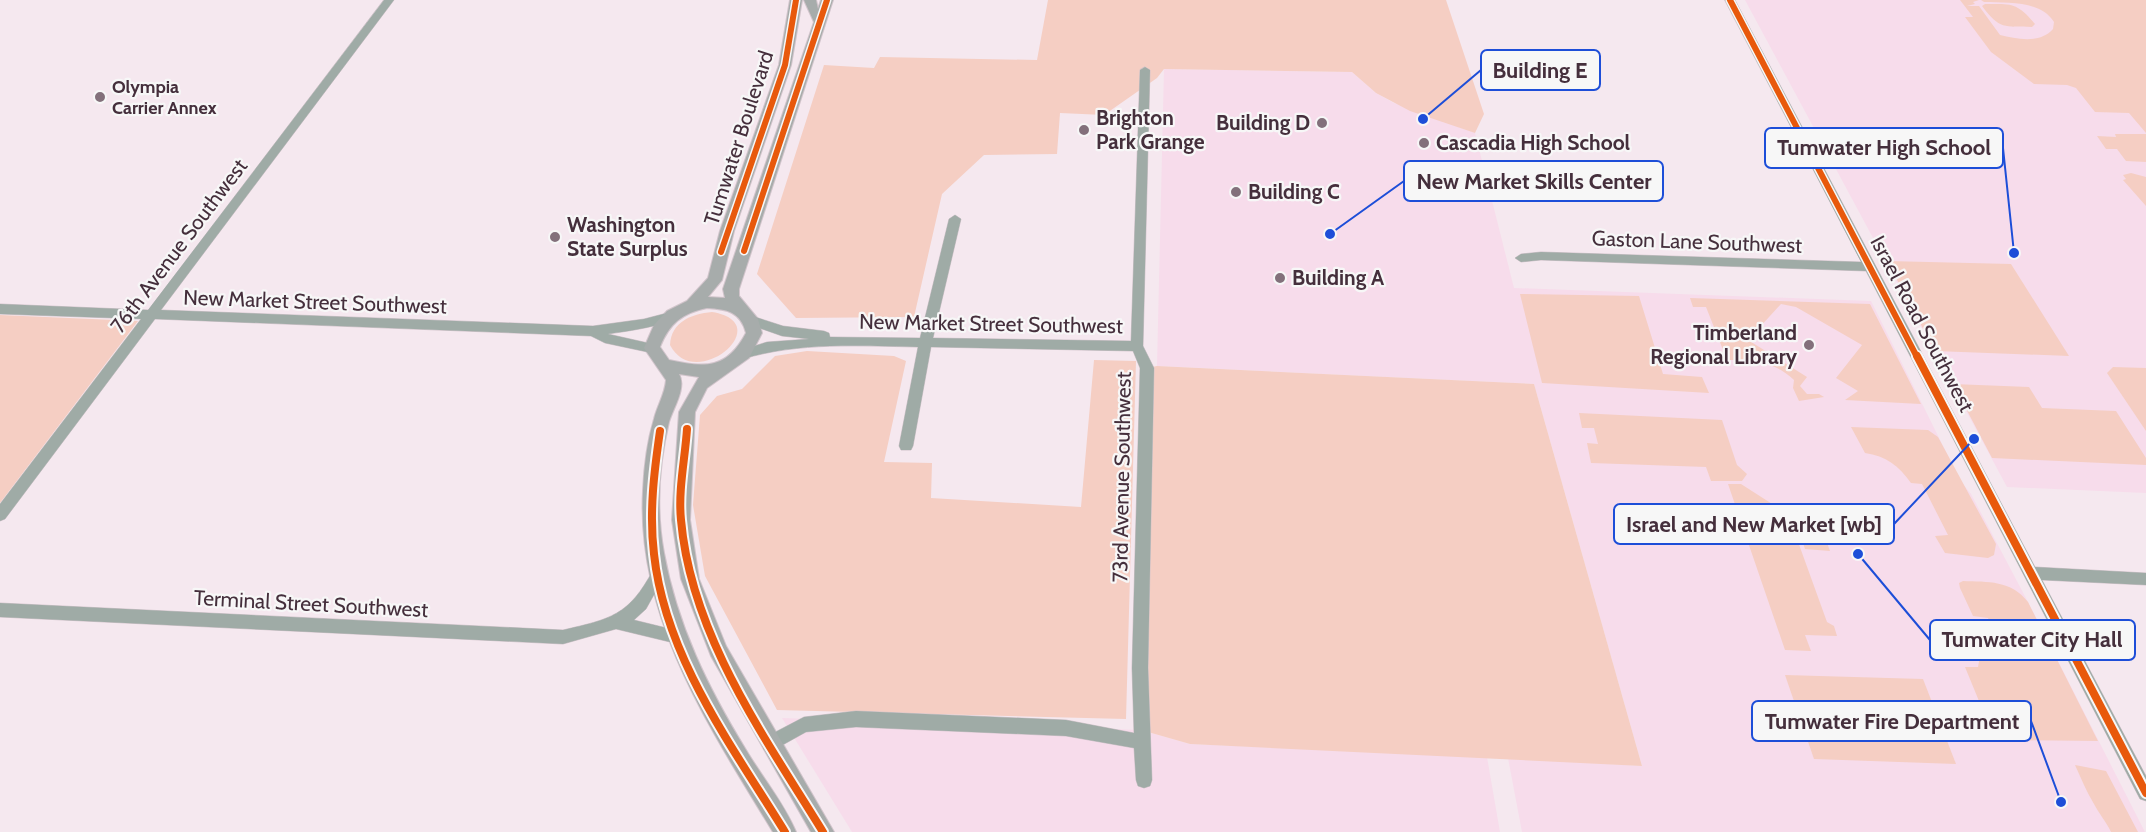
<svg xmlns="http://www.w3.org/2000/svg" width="2146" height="832" viewBox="0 0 2146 832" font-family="Cabin,sans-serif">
<rect width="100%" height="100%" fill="#f5e8ef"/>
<g fill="#f7dceb">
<path d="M1745 0H2146V493L2007 487Z"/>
<path d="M1164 69 1352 72 1376 93 1394 103 1475 133 1514 288 1871 301 1961 482 1971 494 2028 602 2145 832H1522L1508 758 1642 766 1534 384 1157 366Z"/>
<path d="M782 718 1141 730 1190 744 1487 757 1500 832H852Z"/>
</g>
<g fill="#f5cec3">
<path d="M1048 0H1446L1484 114 1475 133 1410 111 1376 93 1352 72 1164 69 1157 78 1104 115 1060 113 1057 154 984 155 942 194 914 317 796 318 757 274 824 65 874 68 880 57 1037 60Z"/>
<path d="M1960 0H1979L1973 2 1975 4 1967 6H1979L2000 35C2017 39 2040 44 2053 29L2054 22C2040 0 2008 3 1984 2L1981 0H2146V133L2129 113 2095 112 2076 88 2067 85 2034 84 1991 52 1965 17H1973Z"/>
<path d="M1985 4C2011 4 2017 2 2035 24L2032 27C2004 26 2000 30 1982 6Z"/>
<path d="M2115 134H2146V162L2126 161 2117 149H2106L2097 136 2116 137Z"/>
<path d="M2131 173 2146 177V206L2123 180 2126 179 2123 175Z"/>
<path d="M1887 261 2011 264 2069 356 1935 351Z"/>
<path d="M1520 294 1639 296 1663 374 1702 377 1709 393 1542 383Z"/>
<path d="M1690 298 1870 304 1921 404 1845 400 1858 391 1836 378 1862 345 1796 307 1781 304 1748 340 1807 377 1800 386 1807 394H1819L1824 397 1799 401 1793 388 1794 380C1774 361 1753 360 1727 360L1706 307H1693Z"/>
<path d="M712 312C779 323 695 394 670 345 671 322 691 314 712 312Z"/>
<path d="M0 315 138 321 0 503Z"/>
<path d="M807 351 894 356 906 361 884 462 932 463 931 498 1081 507 1094 360 1136 361 1126 719 777 710 705 576 693 505 700 415 717 396 742 389 775 356Z"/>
<path d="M1157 366 1534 384 1642 766 1190 744 1141 730 1147 368Z"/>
<path d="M2113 367 2146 368V431L2107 373Z"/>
<path d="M1953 384 2029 387 2042 408 2116 411 2146 458V465L1992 458Z"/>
<path d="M1579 413 1722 420 1737 465 1747 474 1742 481H1711L1706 467 1591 463 1587 443 1598 444 1594 428H1582Z"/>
<path d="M1851 427 1928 430 1938 437 1996 544 1994 555 1988 558 1945 553 1935 536 1948 535 1922 484 1911 483C1899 466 1886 456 1865 453Z"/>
<path d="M1728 484H1741L1788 514 1827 622 1834 626 1837 636 1805 635 1811 651 1785 650Z"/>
<path d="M1781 505H1802L1816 540H1826L1830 551 1805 549 1793 513Z"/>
<path d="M1963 581C1988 582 2011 580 2028 602L2098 741 1995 740 1965 667H1978L1982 646 1979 639 1996 638 1988 618 1973 616 1960 588 1959 583Z"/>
<path d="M1785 675 1923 679 1956 764 1814 759Z"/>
<path d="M2075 765 2106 771 2138 832H2111C2106 821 2099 814 2094 804 2086 791 2081 778 2075 765Z"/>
</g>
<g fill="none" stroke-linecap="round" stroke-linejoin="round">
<g stroke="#d1c4cb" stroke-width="1">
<g id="minor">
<path d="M384 0H394L161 310 593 326 644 319 667 313 671 315 673 318 671 321C650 328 629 331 608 334L657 345 658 348 657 351 652 353 605 343 591 336 155 319 5 519 0 521V504L141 319 0 314V304L148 310Z"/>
<path d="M1725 0H1735L2035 567 2146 573V585L2042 580 2146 776V801L2140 799 1866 271 1541 260 1521 262 1515 258 1521 254 1541 252 1861 262Z"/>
<path d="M1145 67 1150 70 1143 346 1154 368 1148 668 1152 780 1150 786 1144 788 1138 786 1136 780 1134 748 1066 736 856 727 806 732 770 752 764 750 762 744 764 738 804 717 856 711 1066 720 1134 733 1132 668 1140 368 1133 351 931 347 913 446 911 450H901L899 446 918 347C860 346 799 342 743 359L737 354 738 351 767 342 809 339 782 336 748 324 746 321 752 316 783 326 824 331 829 333 830 337 920 338 949 219 955 215 961 219 933 338 1131 341 1140 70Z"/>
<path d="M658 569 663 570 665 575 646 609 634 620 679 631 682 636 679 641 674 643 616 629 563 644 0 617V603L563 630C610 619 629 616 653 570Z"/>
</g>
</g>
<g stroke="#d1c4cb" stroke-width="2">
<path id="major" d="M790 0H802L791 65 734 231 722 280 708 297 725 298 723 289 814 22 804 0H816L818 9 821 0H833L739 289V296L758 319 762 333 749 358 707 388 695 412 690 520 699 579 726 646 834 832H811L711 656 681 579 672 520 679 412 699 377 679 374C687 388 673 408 669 422 659 464 656 510 664 553 677 625 708 688 746 750 762 777 784 803 796 832H773C710 728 636 618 643 491 644 467 647 442 654 419 657 406 665 394 666 380L644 348 654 325 667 311 687 301 708 278 720 231 779 65ZM707 308C727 309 741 312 746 333 727 369 706 368 669 360L660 347C669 324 682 313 707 308Z"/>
</g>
<use href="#minor" fill="#9faba6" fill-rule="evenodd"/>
<use href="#major" fill="#a7acab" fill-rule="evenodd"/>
<g stroke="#f7f7f7" stroke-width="9">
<g id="cycleway-far1">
<path d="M1730 0 1917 357"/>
<path d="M744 251 827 0"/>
<path d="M721 252 785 65 796 0"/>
</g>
</g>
<g stroke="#f7f7f7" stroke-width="12">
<g id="cycleway">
<path d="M1917 356 2146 793"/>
<path d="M687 429C685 459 678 490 681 520 691 635 764 736 823 832"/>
<path d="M660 431C654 472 649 513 654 554 665 657 732 746 785 832"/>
</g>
</g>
<use href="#cycleway-far1" stroke="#e8590c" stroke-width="6"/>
<use href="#cycleway" stroke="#e8590c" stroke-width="8"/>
</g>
<g fill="#83707b" stroke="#f7f7f7" stroke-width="2">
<circle cx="100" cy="97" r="6"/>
<circle cx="1322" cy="123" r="6"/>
<circle cx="1084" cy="130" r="6"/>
<circle cx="1424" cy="143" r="6"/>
<circle cx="1236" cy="192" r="6"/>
<circle cx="555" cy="237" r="6"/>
<circle cx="1280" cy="278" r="6"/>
<circle cx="1809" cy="345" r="6"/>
</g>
<g text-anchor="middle" stroke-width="4.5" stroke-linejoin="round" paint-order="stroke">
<g font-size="18" font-weight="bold" fill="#452f3c" stroke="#f7f7f7" text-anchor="start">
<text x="112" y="93">Olympia<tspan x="112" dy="21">Carrier Annex</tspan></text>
</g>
<g font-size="21" font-weight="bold" fill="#452f3c" stroke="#f7f7f7" text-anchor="start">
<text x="1096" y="125">Brighton<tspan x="1096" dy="24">Park Grange</tspan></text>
<text x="1310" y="130" text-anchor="end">Building D</text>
<text x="1436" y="150">Cascadia High School</text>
<text x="1248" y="199">Building C</text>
<text x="567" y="232">Washington<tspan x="567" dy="24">State Surplus</tspan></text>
<text x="1292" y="285">Building A</text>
<text x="1797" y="340" text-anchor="end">Timberland<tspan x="1797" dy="24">Regional Library</tspan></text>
</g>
<g font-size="21" fill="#452f3c" stroke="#f7f7f7">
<text transform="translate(739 138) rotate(-72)" y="7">Tumwater Boulevard</text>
<text transform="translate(1697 242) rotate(2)" y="7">Gaston Lane Southwest</text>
<text transform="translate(179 246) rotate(-53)" y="7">76th Avenue Southwest</text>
<text transform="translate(315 302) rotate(2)" y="7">New Market Street Southwest</text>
<text transform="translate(991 324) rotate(1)" y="7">New Market Street Southwest</text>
<text transform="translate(1922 324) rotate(62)" y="7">Israel Road Southwest</text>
<text transform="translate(1122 477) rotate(-89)" y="7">73rd Avenue Southwest</text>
<text transform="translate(311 604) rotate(3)" y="7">Terminal Street Southwest</text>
</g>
</g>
<path fill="none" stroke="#1d4ed8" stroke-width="2" d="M1423 119L1481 70M2014 253L2003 148M1330 234L1404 181M1974 439L1894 524M1858 554L1930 640M2061 802L2031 721"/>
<g fill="#1d4ed8" stroke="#f7f7f7" stroke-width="2">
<circle cx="1423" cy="119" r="6"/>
<circle cx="2014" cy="253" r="6"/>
<circle cx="1330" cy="234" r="6"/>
<circle cx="1974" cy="439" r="6"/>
<circle cx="1858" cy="554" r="6"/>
<circle cx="2061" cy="802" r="6"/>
</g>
<g fill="#f7f7f7" stroke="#1d4ed8" stroke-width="2">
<rect x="1481" y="50" width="119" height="40" rx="6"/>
<rect x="1765" y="128" width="238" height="40" rx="6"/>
<rect x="1404" y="161" width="259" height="40" rx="6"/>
<rect x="1614" y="504" width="280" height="40" rx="6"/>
<rect x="1930" y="620" width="205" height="40" rx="6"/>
<rect x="1752" y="701" width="279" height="40" rx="6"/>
</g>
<g font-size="22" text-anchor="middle" font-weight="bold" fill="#452f3c">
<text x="1540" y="78">Building E</text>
<text x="1884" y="155">Tumwater High School</text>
<text x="1534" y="189">New Market Skills Center</text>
<text x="1754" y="532">Israel and New Market [wb]</text>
<text x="2032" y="647">Tumwater City Hall</text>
<text x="1892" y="729">Tumwater Fire Department</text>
</g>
</svg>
